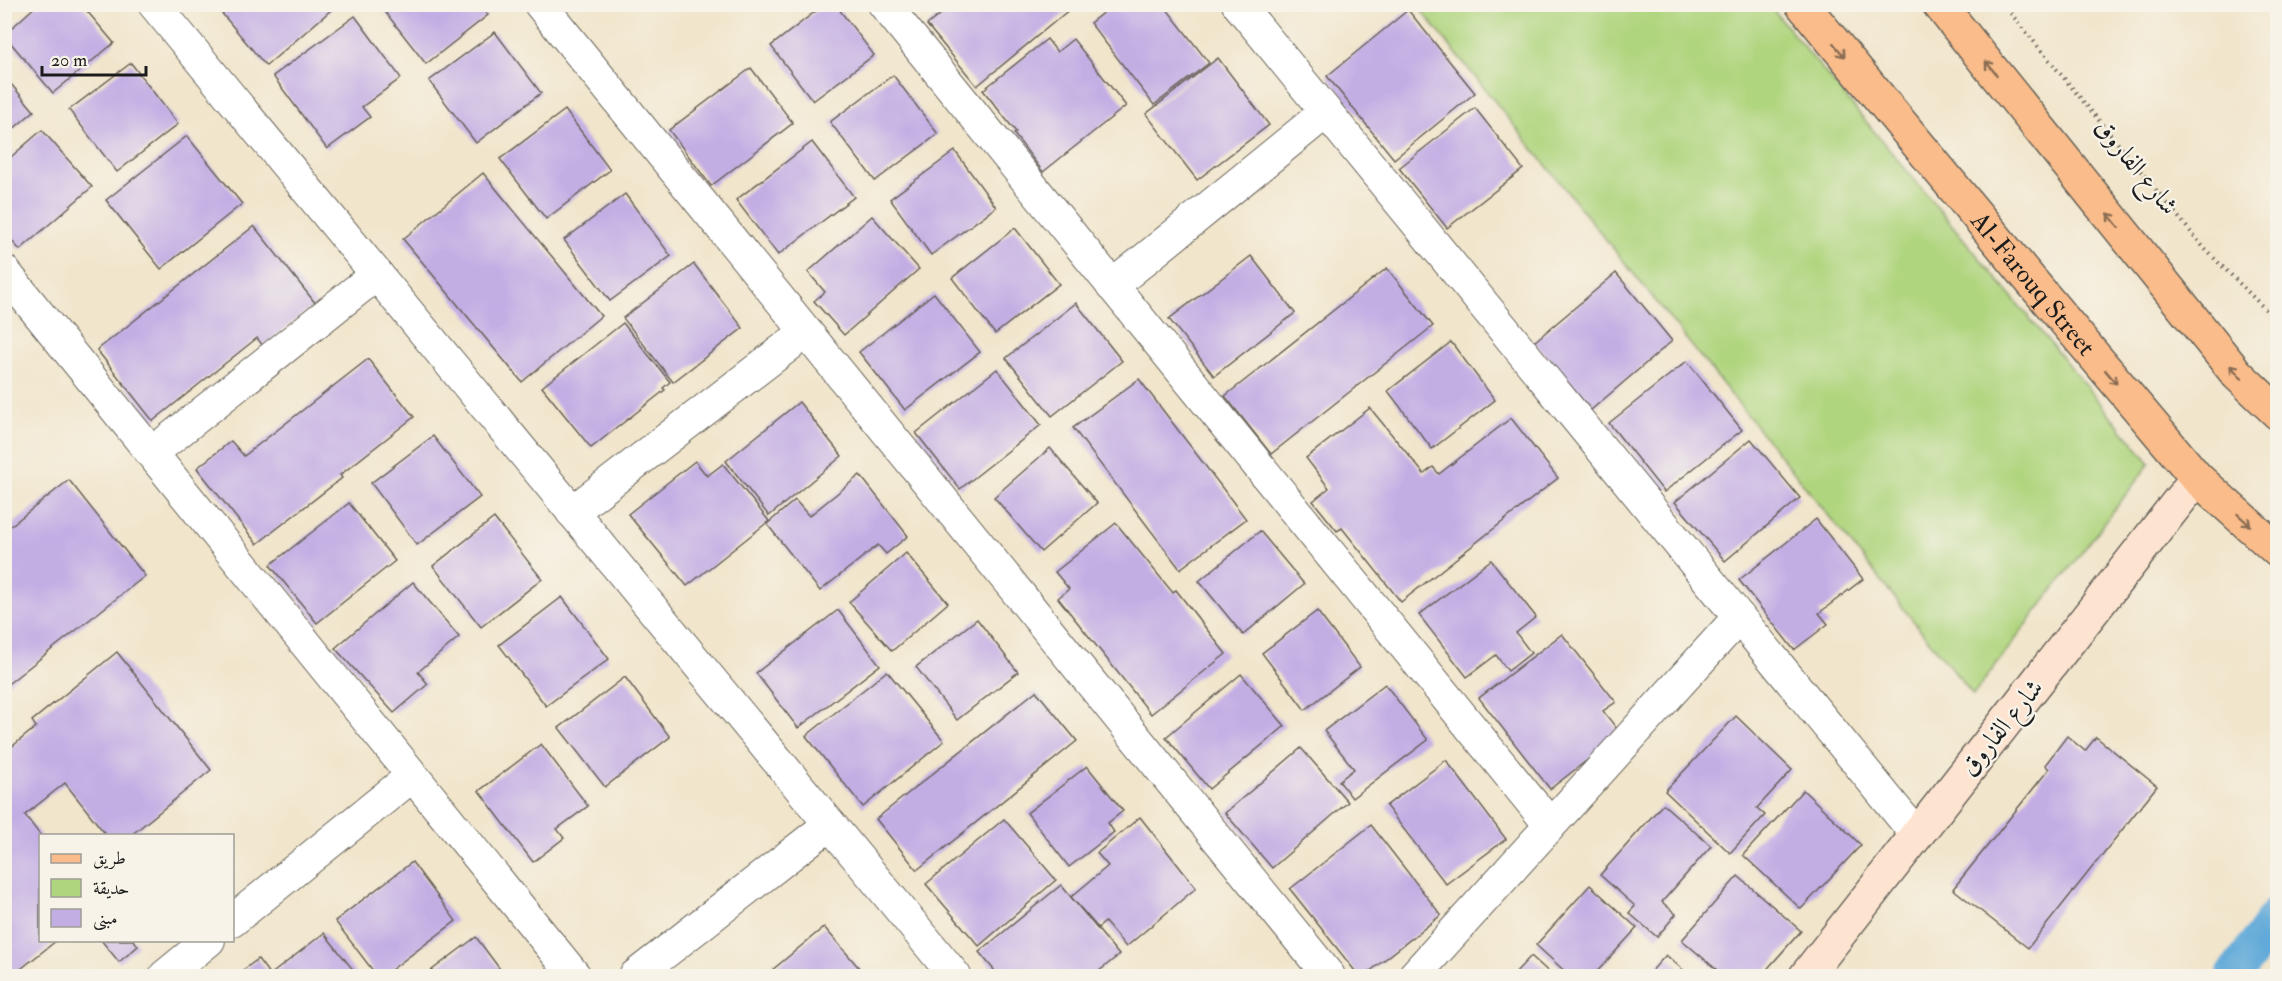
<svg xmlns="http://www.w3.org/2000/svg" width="2282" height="981" viewBox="0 0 2282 981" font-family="'IM FELL Double Pica',Amiri,serif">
<rect width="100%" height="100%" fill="#f7f3e8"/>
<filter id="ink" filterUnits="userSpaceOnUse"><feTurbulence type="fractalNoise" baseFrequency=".0167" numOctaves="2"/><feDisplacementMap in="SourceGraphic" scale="12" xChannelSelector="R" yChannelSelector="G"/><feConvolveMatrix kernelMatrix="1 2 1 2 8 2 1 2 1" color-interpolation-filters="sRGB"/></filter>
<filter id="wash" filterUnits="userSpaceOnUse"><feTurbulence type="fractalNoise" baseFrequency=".008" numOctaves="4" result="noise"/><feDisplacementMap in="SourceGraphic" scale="24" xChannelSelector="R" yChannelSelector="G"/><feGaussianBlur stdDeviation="1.35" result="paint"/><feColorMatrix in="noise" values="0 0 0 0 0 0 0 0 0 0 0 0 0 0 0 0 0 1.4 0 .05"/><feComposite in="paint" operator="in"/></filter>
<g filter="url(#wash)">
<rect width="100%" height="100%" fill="#f1e5cb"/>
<path fill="#b0d57f" stroke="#66784e" stroke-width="1.5" d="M1417 5H1769L2150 463 1973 695Z"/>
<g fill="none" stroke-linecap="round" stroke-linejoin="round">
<path stroke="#62aad9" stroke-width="36" d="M2234 976 2278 914"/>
</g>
<g id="blocks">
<g fill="#c3aee4">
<path d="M38 4H81L114 43 53 93 4 35Z"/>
<path d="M214 4H338L266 66Z"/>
<path d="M379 4H480L488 15 426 64Z"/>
<path d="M825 4H835L874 55 813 101 771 46Z"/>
<path d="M953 4H1076L977 86 927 25Z"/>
<path d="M1114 4H1163L1209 63 1154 105 1090 23Z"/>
<path d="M1408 10 1475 93 1394 159 1327 76Z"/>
<path d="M355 16 401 78 362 107 370 117 327 149 273 76Z"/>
<path d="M495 32 541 93 476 143 429 81Z"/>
<path d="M1047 39 1057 52 1073 39 1126 106 1043 172 1014 134 1016 132 983 90Z"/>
<path d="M1218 58 1269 125 1197 180 1146 114Z"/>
<path d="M131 63 178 124 117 172 69 110Z"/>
<path d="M751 68 793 123 711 186 669 130Z"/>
<path d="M893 75 938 134 875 181 830 122Z"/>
<path d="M4 76 34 111 4 137Z"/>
<path d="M1475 108 1523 169 1447 228 1399 168Z"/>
<path d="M565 110 610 170 546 219 500 159Z"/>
<path d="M42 130 92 187 20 250 4 232V163Z"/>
<path d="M187 136 242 204 161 269 106 200Z"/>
<path d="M812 142 854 197 778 255 736 200Z"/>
<path d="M955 151 996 207 931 255 890 199Z"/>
<path d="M483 173 601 316 522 382 403 239Z"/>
<path d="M625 194 671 256 610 301 564 240Z"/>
<path d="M872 216 919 269 844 335 814 301 825 292 808 272Z"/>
<path d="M254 226 316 304 263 346 257 338 153 421 97 350Z"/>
<path d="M1015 228 1059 284 995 334 952 278Z"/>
<path d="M1251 256 1295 313 1214 376 1169 319Z"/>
<path d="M694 264 743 328 673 382 623 318Z"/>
<path d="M1387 268 1433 326 1271 454 1225 396Z"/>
<path d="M1616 273 1672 341 1591 410 1534 342Z"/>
<path d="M934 293 980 352 905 410 859 352Z"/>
<path d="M1076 303 1122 361 1052 416 1006 358Z"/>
<path d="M623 323 670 382 663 388 665 390 591 448 542 387Z"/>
<path d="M1451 342 1495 400 1432 449 1388 391Z"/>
<path d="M368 359 414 417 340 475 342 478 257 544 197 468 231 441 244 456Z"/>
<path d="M1687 361 1742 430 1664 492 1609 423Z"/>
<path d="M997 369 1041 425 960 489 916 433Z"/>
<path d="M1139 379 1246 519 1180 569 1073 428Z"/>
<path d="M799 402 842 456 769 516 726 461Z"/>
<path d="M1370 408 1424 474 1433 467 1439 474 1511 418 1558 478 1401 602 1342 528 1337 531 1313 501 1329 488 1306 458Z"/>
<path d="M433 436 480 497 417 545 371 483Z"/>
<path d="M1751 439 1800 498 1725 561 1675 502Z"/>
<path d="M1050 448 1097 503 1041 552 994 497Z"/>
<path d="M695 461 707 476 723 464 769 521 687 586 628 514Z"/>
<path d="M860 475 908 536 886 554 878 545 820 591 767 524 795 500 809 516Z"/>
<path d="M69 480 145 576 4 687V531Z"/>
<path d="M349 503 395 561 317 623 270 565Z"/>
<path d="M494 518 542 579 481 627 433 566Z"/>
<path d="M1816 519 1863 579 1819 613 1828 624 1794 650 1739 580Z"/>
<path d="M1116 523 1173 593 1176 590 1226 654 1151 714 1058 598 1069 589 1055 572Z"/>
<path d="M1260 531 1304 584 1243 635 1199 581Z"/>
<path d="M906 553 948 603 892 651 849 602Z"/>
<path d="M1491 560 1536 617 1516 633 1531 653 1508 671 1496 655 1467 677 1419 615Z"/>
<path d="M413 582 459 637 418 672 428 684 394 713 335 648Z"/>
<path d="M562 597 609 659 546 706 499 645Z"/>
<path d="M838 610 880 665 798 728 756 673Z"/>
<path d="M1317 611 1360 667 1305 710 1262 653Z"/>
<path d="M977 619 1018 672 957 720 916 667Z"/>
<path d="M1562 634 1616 702 1603 711 1621 734 1550 789 1479 698Z"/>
<path d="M117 652 211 770 130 836H107L65 783 25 815 40 835V940H57L12 976H4V753L36 727 32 721Z"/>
<path d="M887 671 944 741 863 807 806 736Z"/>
<path d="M1241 674 1285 726 1209 789 1166 737Z"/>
<path d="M625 677 670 737 605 787 559 728Z"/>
<path d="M1385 684 1428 740 1352 798 1339 781 1354 769 1324 731Z"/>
<path d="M1036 691 1077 741 917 870 876 819Z"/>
<path d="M1736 716 1792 770 1757 808 1765 815 1730 853 1665 791Z"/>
<path d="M2067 736 2085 751 2096 737 2157 786 2028 948 1953 889 2049 769 2045 765Z"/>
<path d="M541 744 588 806 557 829 564 838 533 862 479 791Z"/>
<path d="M1301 748 1348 802 1272 868 1225 813Z"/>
<path d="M1446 760 1506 839 1446 884 1386 806Z"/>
<path d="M1087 766 1123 811 1108 823 1114 832 1069 867 1027 813Z"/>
<path d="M1803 790 1861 845 1801 909 1743 855Z"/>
<path d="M1663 804 1711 846 1662 902 1676 914 1657 937 1629 913 1635 906 1600 875Z"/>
<path d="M1140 817 1196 888 1126 947 1105 922 1098 928 1071 897 1108 866 1097 853Z"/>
<path d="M1004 819 1056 880 979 946 926 884Z"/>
<path d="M1371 825 1441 915 1364 976H1359L1290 889Z"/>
<path d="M412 862 456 921 383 976H377L335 921Z"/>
<path d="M1738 876 1801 931 1761 976H1724L1682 940Z"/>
<path d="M1061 885 1119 955 1093 976H999L979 952Z"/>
<path d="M1590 885 1637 928 1593 976H1570L1536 945Z"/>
<path d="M824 927 866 976H765Z"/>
<path d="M324 933 358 976H235L258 959 270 975Z"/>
<path d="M476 937 505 976H424Z"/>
<path d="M101 940H134L138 946 119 962Z"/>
<path d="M1666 955 1690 976H1647Z"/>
<path d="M1531 956 1553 976H1512Z"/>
</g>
</g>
</g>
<g filter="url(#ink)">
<use href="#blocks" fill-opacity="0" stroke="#676259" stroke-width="1.5"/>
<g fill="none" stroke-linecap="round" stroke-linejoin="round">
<g stroke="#676259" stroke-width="34">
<g id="street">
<path d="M154 4 955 976"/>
<path d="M540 4 1329 976"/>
<path d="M884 4 1550 825"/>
<path d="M1238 4 1916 834"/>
<path d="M4 271 575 976"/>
<path d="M1112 286 1326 112"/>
<path d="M152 453 377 274"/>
<path d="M572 512 806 332"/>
<path d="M232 921 412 776"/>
<path d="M165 976 209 940"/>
<path d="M635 976 830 824"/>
<path d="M1414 976 1739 617"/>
</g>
</g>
<g stroke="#676259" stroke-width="36">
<path id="secondary" d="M1806 976 2197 478"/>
</g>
<g stroke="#676259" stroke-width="36">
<g id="primary">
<path id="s1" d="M1802 4 2027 276 2197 478 2278 551"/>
<path d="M1939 4 2237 374 2278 413"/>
</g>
</g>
<path stroke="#676259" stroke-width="4" stroke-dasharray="1.5 4.5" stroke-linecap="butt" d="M2003 4 2204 248 2278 322"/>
<use href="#street" stroke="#fff" stroke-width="32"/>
<use href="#secondary" stroke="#fde4d0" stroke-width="33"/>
<use href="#primary" stroke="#f9bc8a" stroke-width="33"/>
</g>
<defs><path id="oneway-shaft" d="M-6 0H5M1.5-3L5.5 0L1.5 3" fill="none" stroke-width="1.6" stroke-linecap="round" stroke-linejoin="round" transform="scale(1.5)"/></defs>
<g stroke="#8a6c53">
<use href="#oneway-shaft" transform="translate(1839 50) rotate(50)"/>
<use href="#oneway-shaft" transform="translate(1991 68) rotate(-129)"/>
<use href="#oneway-shaft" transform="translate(2113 220) rotate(-129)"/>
<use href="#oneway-shaft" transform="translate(2236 372) rotate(-132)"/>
<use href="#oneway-shaft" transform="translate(2111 377) rotate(50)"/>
<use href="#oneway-shaft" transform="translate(2244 520) rotate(42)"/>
</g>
</g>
<g text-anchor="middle" stroke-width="4.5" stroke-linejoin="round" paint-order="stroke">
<g font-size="26" fill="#1c1c1c" stroke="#f7f3e8">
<text transform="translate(2137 166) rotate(51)" y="9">شارع الفاروق</text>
<text dy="9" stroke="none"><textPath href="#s1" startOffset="363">Al-Farouq Street</textPath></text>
<text transform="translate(2001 727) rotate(-51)" y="9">شارع الفاروق</text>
</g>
</g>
<rect width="2282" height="981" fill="none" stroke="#f7f3e8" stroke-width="24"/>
<rect x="39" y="834" width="195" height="108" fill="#f7f3e8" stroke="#9f9d96" stroke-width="1.5"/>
<rect x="51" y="854" width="30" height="9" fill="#f9bc8a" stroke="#9f9d96" stroke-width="1.5"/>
<text x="93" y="864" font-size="18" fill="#1c1c1c">طريق</text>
<rect x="51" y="879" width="30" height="18" fill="#b0d57f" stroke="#9f9d96" stroke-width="1.5"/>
<text x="93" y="894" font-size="18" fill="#1c1c1c">حديقة</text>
<rect x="51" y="909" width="30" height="18" fill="#c3aee4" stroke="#9f9d96" stroke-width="1.5"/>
<text x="93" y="924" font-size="18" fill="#1c1c1c">مبنى</text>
<path d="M42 66v9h104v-9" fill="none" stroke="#1c1c1c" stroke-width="3"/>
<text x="51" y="66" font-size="18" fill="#1c1c1c" stroke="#f7f3e8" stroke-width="4.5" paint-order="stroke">20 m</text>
</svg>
